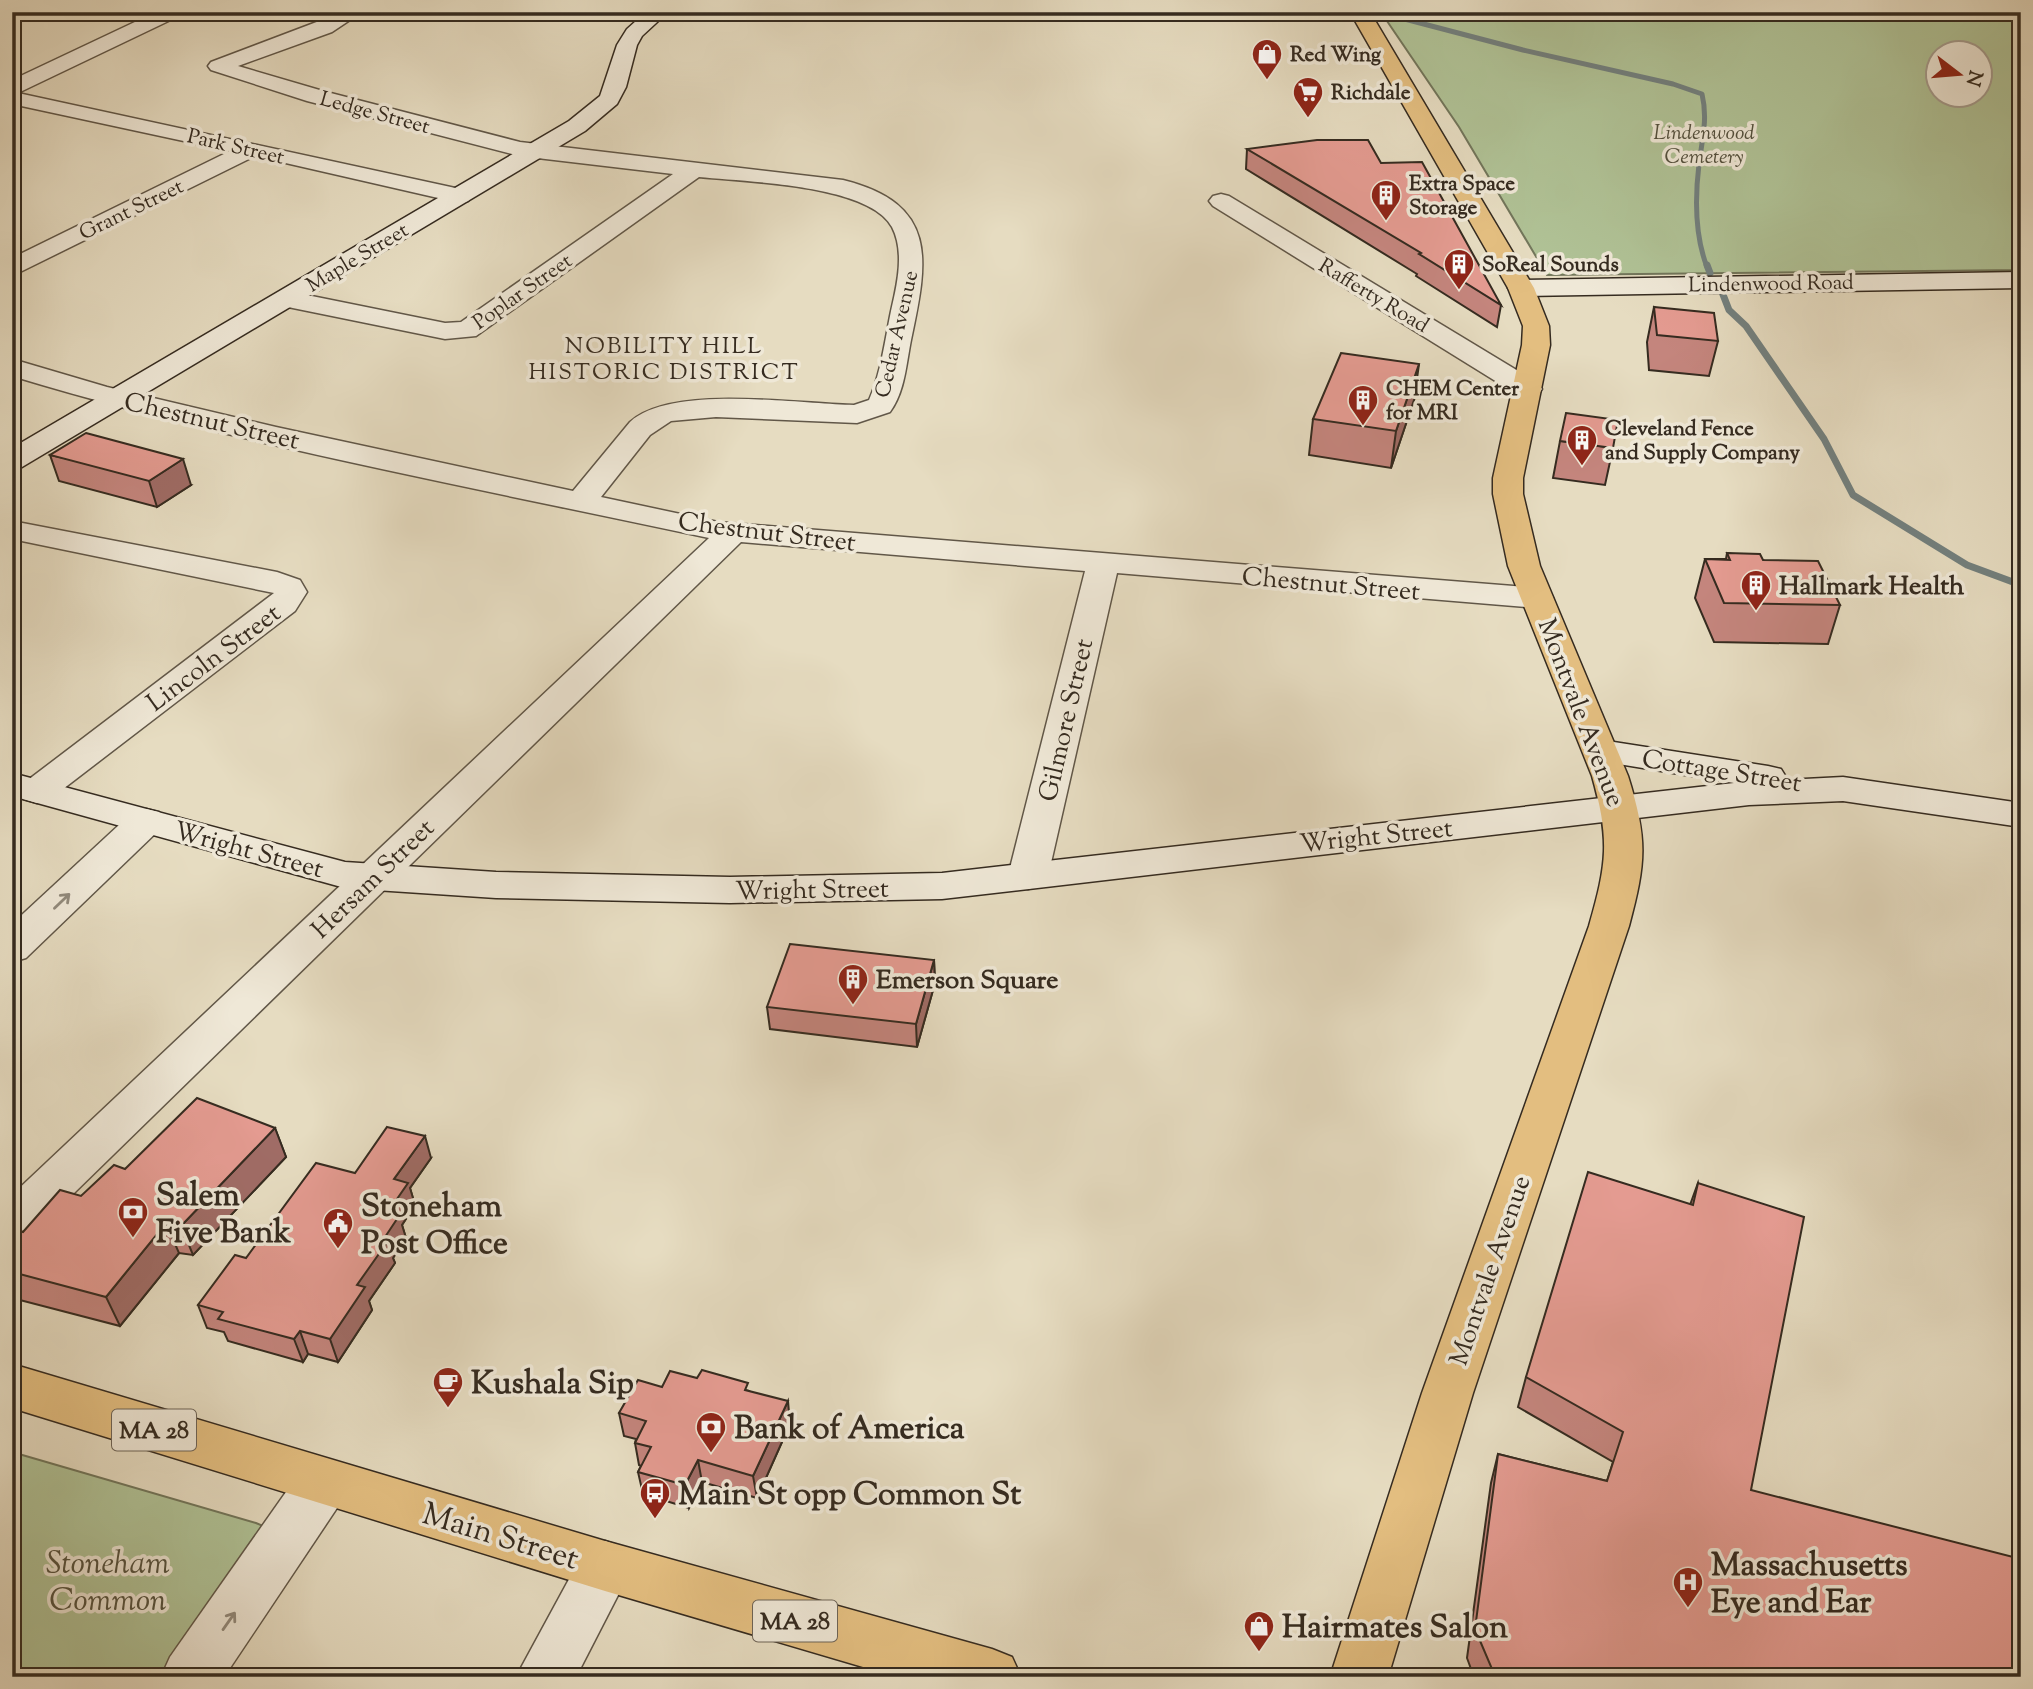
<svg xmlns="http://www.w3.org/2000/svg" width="2033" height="1689" viewBox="0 0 2033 1689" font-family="'Sorts Mill Goudy',serif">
<rect width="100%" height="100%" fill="#e6dcc1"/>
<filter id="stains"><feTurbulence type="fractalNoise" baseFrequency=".00286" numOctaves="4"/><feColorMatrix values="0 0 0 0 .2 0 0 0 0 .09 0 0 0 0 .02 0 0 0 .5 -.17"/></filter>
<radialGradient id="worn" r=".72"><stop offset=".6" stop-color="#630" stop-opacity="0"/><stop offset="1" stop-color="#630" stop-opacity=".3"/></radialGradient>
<g fill="#b0c296" stroke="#72765b" stroke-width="2" fill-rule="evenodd">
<path d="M1502 12H2021V270L1547 275 1459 127 1387 21 1505 19ZM1938 52H1980V94H1938Z"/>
<path d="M12 1452 256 1523 277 1532 170 1677H12Z"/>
</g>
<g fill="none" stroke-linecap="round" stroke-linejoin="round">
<path stroke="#73807e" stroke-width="5" d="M1397 17 1523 50 1673 84 1702 94C1708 119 1702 140 1699 164 1695 197 1695 236 1707 267"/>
<g stroke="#73807e" stroke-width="7">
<path d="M1707 265 1710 273"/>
<path d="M1722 292 1729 310 1746 326 1824 439 1853 495 1967 565 2021 585"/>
</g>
<g stroke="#615748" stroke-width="3">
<g id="street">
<path d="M156 12H182L179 16 18 93 460 189 468 191 472 196 468 201 460 203 255 156 12 276V258L230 151 12 104V80Z"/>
<path d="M343 12 353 18 332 32 238 66 323 91 520 142 843 180C939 204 928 260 911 340 906 365 905 391 890 412L857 423 716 417 671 421 650 435 601 497 718 522 1537 588 1549 591 1553 598 1549 605 1537 608 1117 573 1048 876 1042 885 1028 889 1014 885 1008 876 1085 571 741 542 29 1237 12 1243V1195L709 538C476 488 240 445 12 376V359L107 387 276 427 573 491 630 422C671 384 799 404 854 405L869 400C881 373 885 340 891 311 897 285 905 252 892 227 869 184 745 182 699 177L476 336 445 339 278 305 274 299 278 293 287 291 445 323 461 322 673 174 520 156 307 101 211 70 208 66 211 62Z"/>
<path d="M1221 194 1229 196 1538 383 1542 389 1538 395 1528 397 1518 395 1213 206 1209 201 1213 196Z"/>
<path d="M12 521 277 572 300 580 307 592 295 611 50 799 37 803 24 799 18 791 24 783 274 593 12 539Z"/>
<path d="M146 809 159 812 165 821 159 830 26 958 12 962V924L133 812Z"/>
<path d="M324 1458 343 1465 351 1482 343 1499 224 1677H161L170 1657 305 1465Z"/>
<path d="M605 1541 624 1548 633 1566 576 1677H516L586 1548Z"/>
</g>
</g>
<g stroke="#352b20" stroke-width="3">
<g id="secondary">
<path d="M646 12H668L642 36 637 45 626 87 617 104 585 131 22 467 12 470V448L569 121 600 96 617 45 627 29Z"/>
<path d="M2021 272V288L1521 296 1512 293 1508 288 1512 283 1521 280Z"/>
<path d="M1601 740 1768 766 1781 769 1786 777 1785 780 1843 777 2021 803V827L1843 801 1749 805 942 899 730 903 496 898 345 888 12 796V773L345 862 496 872 730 877 942 873 1734 783 1588 759 1583 751 1588 743Z"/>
</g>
</g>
<g stroke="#352b20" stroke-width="3">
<g id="primary">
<path d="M1350 12H1370L1534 288 1549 326 1550 345 1523 478V494L1540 566 1628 776C1648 839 1646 863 1629 926L1473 1393 1388 1677H1330L1422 1393 1589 926C1607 863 1610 840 1592 776L1508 566 1493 494V478L1522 345 1523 326 1508 288Z"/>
<path d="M12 1364 605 1541 992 1649 1012 1657 1021 1677H897L605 1591 12 1408Z"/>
</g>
</g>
<use href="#street" fill="#efe8d7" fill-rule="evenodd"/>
<use href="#secondary" fill="#efe8d7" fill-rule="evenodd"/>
<use href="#primary" fill="#e3be80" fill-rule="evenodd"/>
</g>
<g fill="#c4857d" stroke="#352b20" stroke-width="2">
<path d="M1247 149 1381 163 1501 305 1497 327 1416 276 1417 274 1246 169Z"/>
<path d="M1654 307 1718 341 1709 376 1649 370 1647 342Z"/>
<path d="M1414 400 1391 468 1309 455 1313 419Z"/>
<path d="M1560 441 1613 448 1605 485 1553 478Z"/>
<path d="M50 455 191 485 157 507 59 481Z"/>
<path d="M1727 553 1763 560 1840 605 1828 644 1714 642 1695 598 1705 559H1726Z"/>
<path d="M934 960 935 983 917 1047 770 1029 767 1007Z"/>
<path d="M275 1128 286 1157 193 1255 179 1253 120 1326 12 1298V1229L23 1232 125 1169Z"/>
<path d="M431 1158 410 1188 415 1205 402 1225 406 1238 393 1258 395 1263 369 1301 372 1310 338 1362 308 1354 303 1362 228 1341 224 1332 207 1328 198 1305 246 1258 355 1173Z"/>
<path d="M1698 1183 1751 1490 2021 1677H1474L1467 1658 1491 1483 1498 1454 1607 1481 1613 1462 1518 1407 1526 1377 1690 1205Z"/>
<path d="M697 1378 749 1391 790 1424 757 1498 702 1482 689 1508 643 1494 638 1472 641 1466 639 1465 635 1443 636 1439 624 1436 619 1413 662 1387Z"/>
</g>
<g fill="#a06c66" stroke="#352b20" stroke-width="2">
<path d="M1419 364 1414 400 1391 468 1396 431Z"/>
<path d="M183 459 191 485 157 507 149 481Z"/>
<path d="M934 960 935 983 917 1047 916 1024Z"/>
<path d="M275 1128 286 1157 193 1255 181 1226Z"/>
<path d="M425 1136 431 1158 410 1188 415 1205 402 1225 406 1238 393 1258 395 1263 369 1301 372 1310 338 1362 330 1339 357 1285 383 1240 394 1179Z"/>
<path d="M166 1223 179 1253 120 1326 106 1297Z"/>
<path d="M300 1331 308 1354 303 1362 294 1339Z"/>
<path d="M788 1401 790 1424 757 1498 753 1476Z"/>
<path d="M698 1460 702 1482 689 1508 685 1485Z"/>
</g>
<g fill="#e49b91" stroke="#352b20" stroke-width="2">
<path d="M1317 140H1368L1381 163 1422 162 1501 305 1419 254 1421 253 1247 149Z"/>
<path d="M1654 307 1714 313 1718 341 1657 335Z"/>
<path d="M1341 353 1419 364 1396 431 1313 419Z"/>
<path d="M1566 413 1618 420 1613 448 1560 441Z"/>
<path d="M86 433 183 459 149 481 50 455Z"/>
<path d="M1727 553 1760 554 1763 560 1818 561 1840 605 1724 603 1705 559 1730 560Z"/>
<path d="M790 944 934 960 916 1024 767 1007Z"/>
<path d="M197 1098 275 1128 181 1226 166 1223 106 1297 12 1272V1229L23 1232 60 1190 81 1196 114 1165 125 1169Z"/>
<path d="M387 1127 425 1136 394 1179 408 1183 388 1212 399 1216 383 1240 388 1241 357 1285 365 1287 330 1339 300 1331 294 1339 218 1319 223 1312 198 1305 235 1255 246 1258 316 1163 355 1173Z"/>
<path d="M1588 1172 1693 1205 1698 1183 1804 1217 1751 1490 2021 1559V1677H1499L1492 1669 1475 1629 1498 1454 1607 1481 1623 1432 1526 1377Z"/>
<path d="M702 1370 748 1383 745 1390 788 1401 753 1476 698 1460 685 1485 638 1472 651 1447 635 1443 646 1421 619 1413 638 1380 662 1387 670 1371 697 1378Z"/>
</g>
<defs><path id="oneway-shaft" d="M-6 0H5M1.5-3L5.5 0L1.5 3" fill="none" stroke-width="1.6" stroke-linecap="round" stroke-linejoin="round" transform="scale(1.75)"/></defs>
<g stroke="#928a7c">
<use href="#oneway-shaft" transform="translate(62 901) rotate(-44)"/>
<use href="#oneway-shaft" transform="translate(229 1621) rotate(-55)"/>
</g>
<defs>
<g id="shop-pin" transform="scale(1.575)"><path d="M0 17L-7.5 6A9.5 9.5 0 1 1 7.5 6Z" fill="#8f2418" stroke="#efe8d7"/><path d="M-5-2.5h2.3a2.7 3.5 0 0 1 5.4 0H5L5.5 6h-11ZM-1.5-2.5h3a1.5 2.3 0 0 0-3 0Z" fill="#fff"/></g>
<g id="supermarket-pin" transform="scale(1.575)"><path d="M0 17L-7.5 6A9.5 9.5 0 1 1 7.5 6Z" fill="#8f2418" stroke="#efe8d7"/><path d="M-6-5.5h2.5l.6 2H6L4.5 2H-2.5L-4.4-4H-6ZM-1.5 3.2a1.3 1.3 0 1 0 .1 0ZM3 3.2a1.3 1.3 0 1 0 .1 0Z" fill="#fff"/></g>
<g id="building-pin" transform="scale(1.575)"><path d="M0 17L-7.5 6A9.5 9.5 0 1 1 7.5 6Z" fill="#8f2418" stroke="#efe8d7"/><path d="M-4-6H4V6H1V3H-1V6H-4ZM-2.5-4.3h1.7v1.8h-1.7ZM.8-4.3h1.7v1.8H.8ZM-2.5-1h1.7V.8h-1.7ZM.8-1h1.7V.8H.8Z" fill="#fff"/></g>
<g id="bank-pin" transform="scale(1.575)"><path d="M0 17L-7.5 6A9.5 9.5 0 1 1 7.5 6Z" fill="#8f2418" stroke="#efe8d7"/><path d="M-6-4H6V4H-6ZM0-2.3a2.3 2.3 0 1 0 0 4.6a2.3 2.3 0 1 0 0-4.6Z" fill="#fff"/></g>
<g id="civic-pin" transform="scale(1.575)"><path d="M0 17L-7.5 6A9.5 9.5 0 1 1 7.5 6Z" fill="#8f2418" stroke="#efe8d7"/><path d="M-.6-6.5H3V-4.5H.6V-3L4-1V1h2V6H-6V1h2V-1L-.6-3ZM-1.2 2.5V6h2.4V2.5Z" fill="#fff"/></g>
<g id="cafe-pin" transform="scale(1.575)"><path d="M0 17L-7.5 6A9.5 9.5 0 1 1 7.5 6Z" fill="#8f2418" stroke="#efe8d7"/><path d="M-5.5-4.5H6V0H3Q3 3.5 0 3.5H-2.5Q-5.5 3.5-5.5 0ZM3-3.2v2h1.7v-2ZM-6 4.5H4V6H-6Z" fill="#fff"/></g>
<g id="bus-pin" transform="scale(1.575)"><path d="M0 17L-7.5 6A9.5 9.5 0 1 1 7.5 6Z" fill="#8f2418" stroke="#efe8d7"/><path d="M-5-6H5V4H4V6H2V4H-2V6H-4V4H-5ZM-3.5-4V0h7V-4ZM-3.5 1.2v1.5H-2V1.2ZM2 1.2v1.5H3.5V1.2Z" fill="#fff"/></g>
<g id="hospital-pin" transform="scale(1.575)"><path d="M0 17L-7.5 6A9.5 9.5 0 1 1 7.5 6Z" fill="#8f2418" stroke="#efe8d7"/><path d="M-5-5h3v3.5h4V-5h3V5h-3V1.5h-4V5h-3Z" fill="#fff"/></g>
</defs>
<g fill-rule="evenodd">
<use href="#shop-pin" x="1267" y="54"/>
<use href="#supermarket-pin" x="1308" y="92"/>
<use href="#building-pin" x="1386" y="195"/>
<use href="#building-pin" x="1459" y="264"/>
<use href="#building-pin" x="1363" y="400"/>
<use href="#building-pin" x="1582" y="440"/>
<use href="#building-pin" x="1756" y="585"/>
<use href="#building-pin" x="853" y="979"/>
<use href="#bank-pin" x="133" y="1212"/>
<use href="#civic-pin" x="338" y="1223"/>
<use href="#cafe-pin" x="448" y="1382"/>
<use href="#bank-pin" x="711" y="1427"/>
<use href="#bus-pin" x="655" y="1493"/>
<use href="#hospital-pin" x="1688" y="1582"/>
<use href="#shop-pin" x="1259" y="1626"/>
</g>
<g text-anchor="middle" stroke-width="7" stroke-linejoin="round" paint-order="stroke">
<g font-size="21" font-weight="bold" fill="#352b20" stroke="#efe8d7" text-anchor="start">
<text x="1290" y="61">Red Wing</text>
<text x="1331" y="99">Richdale</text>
<text x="1409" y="190">Extra Space<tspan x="1409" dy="24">Storage</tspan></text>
<text x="1482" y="271">SoReal Sounds</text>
<text x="1386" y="395">CHEM Center<tspan x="1386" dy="24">for MRI</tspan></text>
<text x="1605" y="435">Cleveland Fence<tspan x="1605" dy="24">and Supply Company</tspan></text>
</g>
<g font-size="21" fill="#352b20" stroke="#efe8d7">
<text transform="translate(375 112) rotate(15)" y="7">Ledge Street</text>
<text transform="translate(236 146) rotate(13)" y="7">Park Street</text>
<text transform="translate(131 209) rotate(-26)" y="7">Grant Street</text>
<text transform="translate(357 257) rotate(-31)" y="7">Maple Street</text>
<text transform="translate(1771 283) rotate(-1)" y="7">Lindenwood Road</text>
<text transform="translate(522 291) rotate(-35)" y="7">Poplar Street</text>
<text transform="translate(1374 295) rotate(31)" y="7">Rafferty Road</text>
<text transform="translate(896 334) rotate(-77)" y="7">Cedar Avenue</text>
</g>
<g font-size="21" font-style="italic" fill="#54513e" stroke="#efe8d7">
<text x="1704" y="139">Lindenwood<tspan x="1704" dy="24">Cemetery</tspan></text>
</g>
<g font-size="23" letter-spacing="2" fill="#352b20" stroke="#efe8d7">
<text x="664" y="353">NOBILITY HILL<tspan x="664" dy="26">HISTORIC DISTRICT</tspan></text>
</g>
<g fill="#efe8d7" stroke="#6d6457" stroke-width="2">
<rect x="112" y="1409.5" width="84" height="41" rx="5"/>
<rect x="753" y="1600.5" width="84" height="41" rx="5"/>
</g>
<g font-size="24" font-weight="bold" fill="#352b20">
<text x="154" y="1438">MA 28</text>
<text x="795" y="1629">MA 28</text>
</g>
<g font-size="26" fill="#352b20" stroke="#efe8d7">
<text transform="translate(212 420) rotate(13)" y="9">Chestnut Street</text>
<text transform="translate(767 531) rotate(7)" y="9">Chestnut Street</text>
<text transform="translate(1331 583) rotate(5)" y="9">Chestnut Street</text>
<text transform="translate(213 657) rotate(-37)" y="9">Lincoln Street</text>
<text transform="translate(1582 712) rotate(69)" y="9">Montvale Avenue</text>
<text transform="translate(1065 720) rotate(-77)" y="9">Gilmore Street</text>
<text transform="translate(1722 770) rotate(9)" y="9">Cottage Street</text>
<text transform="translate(1376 835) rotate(-6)" y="9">Wright Street</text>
<text transform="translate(249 849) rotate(15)" y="9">Wright Street</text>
<text transform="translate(372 878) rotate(-44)" y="9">Hersam Street</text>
<text transform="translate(812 889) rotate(-1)" y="9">Wright Street</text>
<text transform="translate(1489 1270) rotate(-71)" y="9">Montvale Avenue</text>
</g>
<g font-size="26" font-weight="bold" fill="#352b20" stroke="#efe8d7" text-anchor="start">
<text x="1779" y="594">Hallmark Health</text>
<text x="876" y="988">Emerson Square</text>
</g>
<g font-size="32" font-weight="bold" fill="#352b20" stroke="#efe8d7" text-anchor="start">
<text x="156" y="1205">Salem<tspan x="156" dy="37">Five Bank</tspan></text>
<text x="361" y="1216">Stoneham<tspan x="361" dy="37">Post Office</tspan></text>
<text x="471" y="1393">Kushala Sip</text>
<text x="734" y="1438">Bank of America</text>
<text x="678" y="1504">Main St opp Common St</text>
<text x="1711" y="1575">Massachusetts<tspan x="1711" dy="37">Eye and Ear</tspan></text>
<text x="1282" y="1637">Hairmates Salon</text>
</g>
<g font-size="32" fill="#352b20" stroke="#efe8d7">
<text transform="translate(501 1535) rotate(17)" y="11">Main Street</text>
</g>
<g font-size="32" font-style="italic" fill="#54513e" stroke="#efe8d7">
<text x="108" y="1573">Stoneham<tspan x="108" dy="37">Common</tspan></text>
</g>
</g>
<rect width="2033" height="1689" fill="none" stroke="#e6dcc1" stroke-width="42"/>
<rect x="14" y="14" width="2005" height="1661" fill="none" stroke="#352b20" stroke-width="3.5"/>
<rect x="21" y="21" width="1991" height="1647" fill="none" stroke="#352b20" stroke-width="2"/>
<g transform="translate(1959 74) rotate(106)"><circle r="33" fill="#efe8d7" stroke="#a59c8e" stroke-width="2"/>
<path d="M0-5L12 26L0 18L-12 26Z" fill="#8f2418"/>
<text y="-10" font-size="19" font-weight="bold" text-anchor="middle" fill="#352b20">N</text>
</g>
<rect width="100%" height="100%" filter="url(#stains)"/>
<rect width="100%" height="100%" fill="url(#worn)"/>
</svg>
